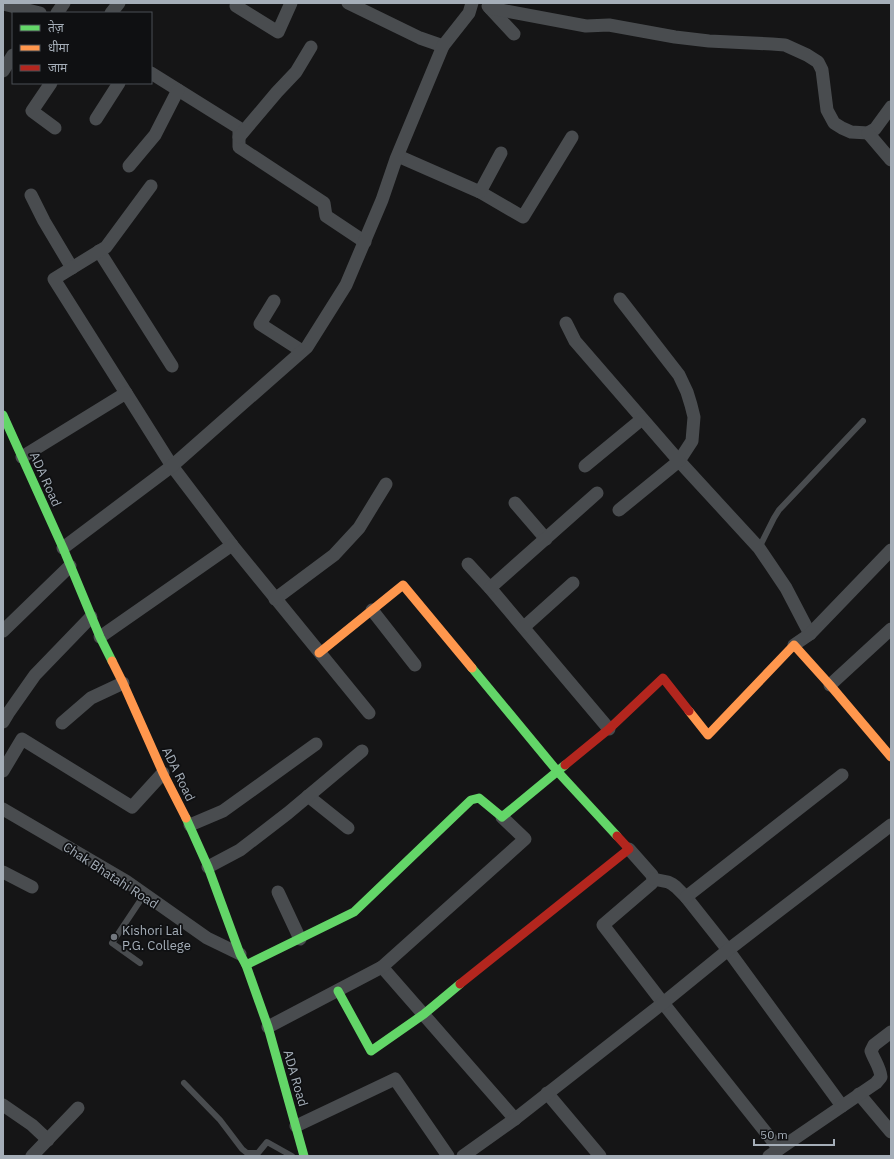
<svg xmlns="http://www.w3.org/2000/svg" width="894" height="1159" viewBox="0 0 894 1159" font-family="'IBM Plex Sans','Noto Sans Devanagari',sans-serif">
<rect width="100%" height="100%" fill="#151516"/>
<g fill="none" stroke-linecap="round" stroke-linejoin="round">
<g stroke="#494c4f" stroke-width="6">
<path d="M759 548 774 518 779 510 863 421"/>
<path d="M140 963 112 943 144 895"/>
<path d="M184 1083 220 1120 242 1149 247 1153H258L267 1142 292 1156"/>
</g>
<g stroke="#494c4f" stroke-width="13">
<path d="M348 3 420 38 443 46"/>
<path d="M3 4 40 13"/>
<path d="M236 6 278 32 291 3"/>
<path d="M488 6 514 34"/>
<path d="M490 8 586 26 609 25 675 37 709 41 772 44 785 45 807 55 818 62 822 70 827 110 834 123 842 128 851 132 868 133 875 129 891 107"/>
<path d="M57 13 64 3"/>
<path d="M111 13 119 3"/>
<path d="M3 71 13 55"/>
<path d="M151 73 239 128V147L324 203 326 216 365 242"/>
<path d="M51 83 32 111 55 128"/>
<path d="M96 119 119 83"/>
<path d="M868 133 891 160"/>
<path d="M239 137 277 92 296 72 311 47"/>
<path d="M398 156 480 192 523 217 572 137"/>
<path d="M129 166 155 135 178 90"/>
<path d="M480 192 501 153"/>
<path d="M31 195 44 221 72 268"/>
<path d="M99 251 172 366"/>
<path d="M620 299 679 375 687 392 691 405 694 417 692 441 679 461 759 548 786 588 810 634"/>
<path d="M274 301 260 324 302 351"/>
<path d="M566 323 575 341 679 461 619 510"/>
<path d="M126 393 54 279 106 247 151 186"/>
<path d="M22 457 126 393 172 466 232 545 369 713"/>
<path d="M585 466 642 419"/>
<path d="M515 503 546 539"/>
<path d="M63 548 172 466 307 347 346 285 382 200 396 159 443 46 469 13 472 3"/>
<path d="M468 564 490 588 609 729"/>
<path d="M490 588 597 493"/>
<path d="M275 599 334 555 359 528 386 484"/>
<path d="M372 610 415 665"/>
<path d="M524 627 573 583"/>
<path d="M3 631 70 566"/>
<path d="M100 637 232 545"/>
<path d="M794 645 810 634 891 550"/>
<path d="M830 685 891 629"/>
<path d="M3 722 9 712 35 675 91 617"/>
<path d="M62 723 91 698 123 683"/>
<path d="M3 771 22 739 132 807 163 773"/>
<path d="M308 796 348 828"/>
<path d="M3 809 126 881 207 938 240 954"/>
<path d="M190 825 223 811 316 744"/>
<path d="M629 849 652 875 653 879 652 883 603 925 663 1003 779 1149"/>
<path d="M208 867 240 850 288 813 362 751"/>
<path d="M3 872 32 887"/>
<path d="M653 879 668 882 672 884 676 887 686 897 728 950 842 1106"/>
<path d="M278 892 300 939"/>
<path d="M686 897 842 775"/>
<path d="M382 967 515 1119"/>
<path d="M268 1027 382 967 525 839 502 817"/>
<path d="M547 1093 600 1156"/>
<path d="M859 1094 891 1132"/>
<path d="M3 1105 32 1125 48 1140"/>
<path d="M296 1126 395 1079 448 1156"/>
<path d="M32 1156 78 1108"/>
<path d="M463 1156 515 1119 663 1003 728 950 891 825"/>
<path d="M769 1156 876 1083 881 1077C880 1067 874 1060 871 1051L874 1045 891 1032"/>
</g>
<g stroke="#63d668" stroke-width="9">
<path d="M3 415 63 548 100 637 112 661"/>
<path d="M472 668 558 772 617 836"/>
<path d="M186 818 208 867 240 954 246 965 268 1027 304 1156"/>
<path d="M246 965 354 912 471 800 479 798 502 817 565 765"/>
<path d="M338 991 371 1051 424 1014 460 984"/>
</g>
<g stroke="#ff974d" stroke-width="9">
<path d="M319 653 403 585 472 668"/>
<path d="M112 661 123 683 163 773 186 818"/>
<path d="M689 711 708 735 794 645 830 685 891 757"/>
</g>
<g stroke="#b3261e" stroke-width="9">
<path d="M565 765 609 729 663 678 689 711"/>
<path d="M460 984 629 849 617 836"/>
</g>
</g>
<circle fill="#73787f" stroke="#0f1012" stroke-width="1.5" cx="114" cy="937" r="4"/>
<g text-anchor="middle" stroke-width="3.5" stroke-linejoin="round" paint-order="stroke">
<g font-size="13" fill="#a5aeb8" stroke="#0f1012">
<text transform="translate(46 479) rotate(66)" y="5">ADA Road</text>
<text transform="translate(179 774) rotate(64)" y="5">ADA Road</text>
<text transform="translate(111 875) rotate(33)" y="5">Chak Bhatahi Road</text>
<text transform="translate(296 1078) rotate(74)" y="5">ADA Road</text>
</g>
<g font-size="13" fill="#a5aeb8" stroke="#0f1012" text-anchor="start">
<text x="122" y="935">Kishori Lal<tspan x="122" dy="15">P.G. College</tspan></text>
</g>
</g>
<rect width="894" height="1159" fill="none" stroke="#a5aeb8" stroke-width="8"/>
<rect x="12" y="12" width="140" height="72" fill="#0f1012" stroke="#4b4f54"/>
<rect x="20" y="25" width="20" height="6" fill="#63d668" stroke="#4b4f54"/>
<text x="48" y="32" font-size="12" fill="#a5aeb8">तेज़</text>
<rect x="20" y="45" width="20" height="6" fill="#ff974d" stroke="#4b4f54"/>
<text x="48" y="52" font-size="12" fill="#a5aeb8">धीमा</text>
<rect x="20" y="65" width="20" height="6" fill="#b3261e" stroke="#4b4f54"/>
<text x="48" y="72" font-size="12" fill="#a5aeb8">जाम</text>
<path d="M754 1139v6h80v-6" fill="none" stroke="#a5aeb8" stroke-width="2"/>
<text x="760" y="1139" font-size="12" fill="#a5aeb8" stroke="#0f1012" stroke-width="3" paint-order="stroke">50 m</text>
</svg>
